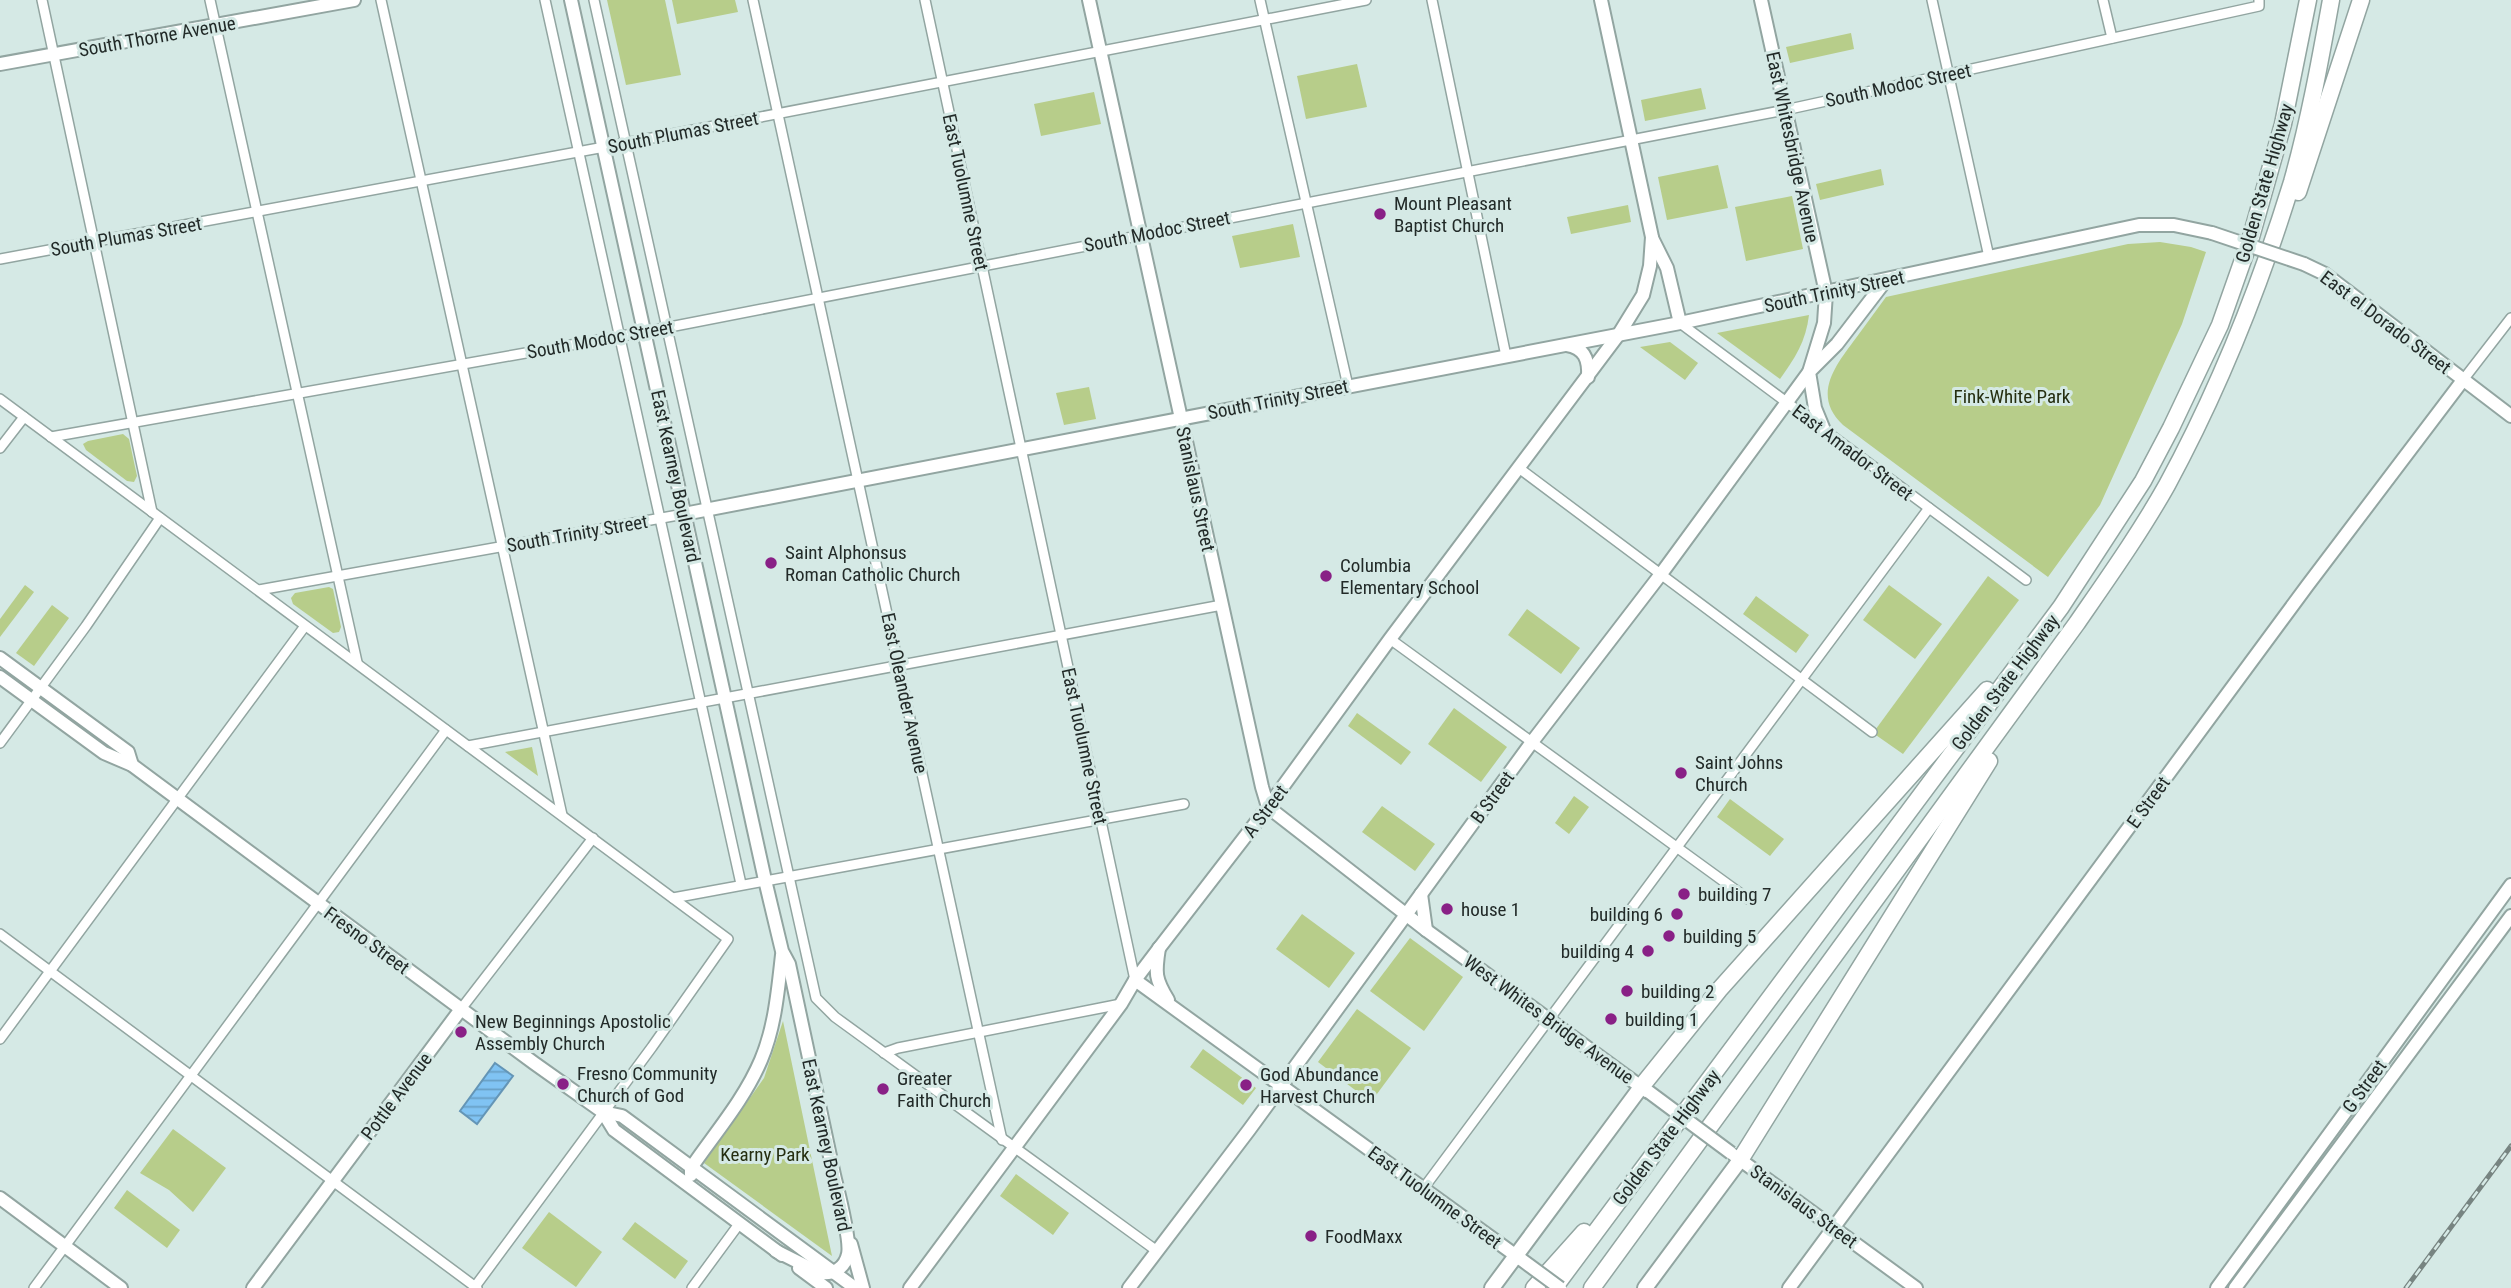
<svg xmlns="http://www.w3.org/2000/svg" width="2511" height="1288" viewBox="0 0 2511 1288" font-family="'Roboto Condensed',sans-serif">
<defs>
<pattern id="water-rules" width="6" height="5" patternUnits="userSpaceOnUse" patternTransform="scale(1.75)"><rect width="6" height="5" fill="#80c3f3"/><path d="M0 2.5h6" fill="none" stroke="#689fc5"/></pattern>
</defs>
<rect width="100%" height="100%" fill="#d5e9e5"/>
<g fill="#b7cd8a">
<path d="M607 0H665L681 75 626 85Z"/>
<path d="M672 0H735L738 12 677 24Z"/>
<path d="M1851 33 1854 49 1790 63 1786 47Z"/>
<path d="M1357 64 1367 107 1306 119 1297 76Z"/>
<path d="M1701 88 1706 109 1645 121 1641 100Z"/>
<path d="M1094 92 1101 124 1041 136 1034 104Z"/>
<path d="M1718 165 1728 208 1667 220 1658 177Z"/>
<path d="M1881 169 1884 185 1820 200 1816 184Z"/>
<path d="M1792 196 1803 249 1746 261 1735 207Z"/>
<path d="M1628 205 1631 222 1571 234 1567 217Z"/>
<path d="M1293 224 1300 257 1240 268 1232 236Z"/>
<path d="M2160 242 2191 247 2206 252 2182 324 2100 505 2048 577 1843 425C1811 395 1836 365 1856 338 1866 324 1876 311 1886 297L2128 244Z"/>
<path d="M1809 315C1806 341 1795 358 1780 379L1717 333Z"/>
<path d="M1670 342 1698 363 1685 380 1640 347Z"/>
<path d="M1089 387 1096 419 1064 425 1056 393Z"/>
<path d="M123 434 129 439 137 476 134 482 127 481 86 450 83 444 88 441Z"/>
<path d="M1988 576 2019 600 1903 754 1873 733Z"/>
<path d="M25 585 34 592 0 637V619Z"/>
<path d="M1889 585 1942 624 1915 659 1863 620Z"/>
<path d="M329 587 333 589 341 627 339 632 333 633 293 604 291 598 295 593Z"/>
<path d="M1756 596 1809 635 1796 653 1743 614Z"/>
<path d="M52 605 69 618 34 666 16 653Z"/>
<path d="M1527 609 1580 648 1561 674 1508 635Z"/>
<path d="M1454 708 1507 747 1481 782 1428 744Z"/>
<path d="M1357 713 1411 752 1401 765 1348 726Z"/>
<path d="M532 747 538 776 505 752Z"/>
<path d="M1574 796 1589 807 1569 834 1555 823Z"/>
<path d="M1730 799 1784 839 1770 856 1717 817Z"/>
<path d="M1382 806 1435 844 1415 871 1362 832Z"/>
<path d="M1302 914 1355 953 1329 988 1276 949Z"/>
<path d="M1410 938 1463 977 1424 1031 1370 991Z"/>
<path d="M1357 1009 1411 1048 1371 1102 1318 1062Z"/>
<path d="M783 1021 832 1256 704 1163 764 1078Z"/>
<path d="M1203 1049 1256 1088 1243 1105 1190 1067Z"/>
<path d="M173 1129 226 1168 193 1212 169 1190 140 1173Z"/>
<path d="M1016 1174 1069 1213 1053 1235 1000 1196Z"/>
<path d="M127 1190 180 1230 167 1248 114 1208Z"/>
<path d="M549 1212 602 1252 576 1287 522 1248Z"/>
<path d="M635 1222 688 1261 675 1279 622 1239Z"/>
</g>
<path fill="url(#water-rules)" stroke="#6495b6" stroke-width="2" d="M495 1063 513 1076 477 1124 460 1111Z"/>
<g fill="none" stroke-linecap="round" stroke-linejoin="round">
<g stroke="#92a5a1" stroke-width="12">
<g id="street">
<path d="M42 0 152 512"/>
<path d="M210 0 357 662"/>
<path d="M381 0 562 815"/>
<path d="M545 0 741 884"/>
<path d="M594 0 816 998 835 1017 1157 1251"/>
<path d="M753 0 1002 1140"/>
<path d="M925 0 1135 980"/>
<path d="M1260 0 1348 386"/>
<path d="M1432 0 1506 356"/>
<path d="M1932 0 1989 257"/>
<path d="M2103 0 2112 38"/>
<path d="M0 259 626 143 1366 0"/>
<path d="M1680 323 2026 580"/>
<path d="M2463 380 2511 318"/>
<path d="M0 399 728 939 652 1047 474 1288"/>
<path d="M51 437 644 332 1785 110 2259 6V0"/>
<path d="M0 448 24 417"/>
<path d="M1520 469 1872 732"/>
<path d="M259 590 684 514"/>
<path d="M1390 639 1748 899"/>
<path d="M0 743 86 626 160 518"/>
<path d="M468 746 1222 605"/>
<path d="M673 898 1184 804"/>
<path d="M0 934 477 1288"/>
<path d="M461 1009 593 838"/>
<path d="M0 1039 305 626"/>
<path d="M884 1053 898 1048 1121 1004"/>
<path d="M1423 1189 1929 508"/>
<path d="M34 1288 446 730"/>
<path d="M692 1288 739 1224"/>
</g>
</g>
<g stroke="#92a5a1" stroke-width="16">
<g id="secondary">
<path d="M571 0 765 880 782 951 789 964C804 1035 819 1105 834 1175 838 1191 851 1241 848 1254 845 1268 833 1275 820 1273L776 1251"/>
<path d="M1089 0 1262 787 1268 807 1426 930 1648 1092"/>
<path d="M0 64 354 0"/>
<path d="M1652 238 1667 268 1680 323"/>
<path d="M2304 264 2325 274 2511 416"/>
<path d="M1567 345C1585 348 1589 360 1588 377"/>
<path d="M1824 430 1815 408 1809 372 1837 344 1886 280"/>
<path d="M684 514 1680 323 2139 225H2174L2212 233"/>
<path d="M0 658 128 752 132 765"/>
<path d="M0 677 104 753 132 765 534 1063 603 1112 622 1116 855 1288"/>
<path d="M1421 894 1426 930"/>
<path d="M1159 948C1155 973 1155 979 1168 1000"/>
<path d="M1135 980 1522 1260"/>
<path d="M603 1112 614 1130 782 1255"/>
<path d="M1735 1156 1916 1288"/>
<path d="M691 1175V1168C715 1133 744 1100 761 1060 775 1027 778 990 782 955"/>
<path d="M0 1198 121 1288"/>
<path d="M851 1244 863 1288"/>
<path d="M799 1268 826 1288"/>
<path d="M253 1288 461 1009"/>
<path d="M910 1288 1121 1004 1135 980 1160 947 1268 807 1390 639 1619 334 1643 295 1650 266 1652 237 1601 0"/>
<path d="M1129 1288 1249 1130 1532 742 1661 574 1809 372 1824 323 1826 293 1761 0"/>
<path d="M1789 1288 2307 586 2463 380"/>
<path d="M2217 1288 2511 885"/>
<path d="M2235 1288 2511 916"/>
</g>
</g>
<g stroke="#92a5a1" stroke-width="18">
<g id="primary">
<path d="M1492 1288 1641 1087"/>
<path d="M1645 1288 1740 1160"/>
</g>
</g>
<g stroke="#92a5a1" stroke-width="19">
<g id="highway">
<path d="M2298 192 2361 0"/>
<path d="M1641 1087 1719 990 1987 690"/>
<path d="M1740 1160 1989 761"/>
<path d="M1534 1288 1584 1232"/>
<path d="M1554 1288 2061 607 2143 481 2171 428 2220 325 2251 237 2283 124 2308 0"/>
<path d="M1592 1288 2077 623C2108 578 2140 533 2167 485 2219 389 2260 286 2292 182 2309 122 2320 61 2331 0"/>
</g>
</g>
<use href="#street" stroke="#fff" stroke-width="9"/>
<use href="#secondary" stroke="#fff" stroke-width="12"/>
<use href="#primary" stroke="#fff" stroke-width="14"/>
<use href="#highway" stroke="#fff" stroke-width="16"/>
<g stroke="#778481" stroke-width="5">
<path id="rail" d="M2406 1288 2511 1146"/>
</g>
<use href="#rail" stroke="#d5e9e5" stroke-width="2.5" stroke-dasharray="8" stroke-linecap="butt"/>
<g stroke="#92a5a1" stroke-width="16" stroke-linecap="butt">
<g id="secondary-bridge">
<path d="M2212 233 2304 264"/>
<path d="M1649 1092 1731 1153"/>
<path d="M1522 1260 1560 1288"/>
</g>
</g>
<use href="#secondary-bridge" stroke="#fff" stroke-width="12"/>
</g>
<g fill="#892086" stroke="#d5e9e5" stroke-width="2.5">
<circle cx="1380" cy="214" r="7"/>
<circle cx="771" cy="563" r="7"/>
<circle cx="1326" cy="576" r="7"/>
<circle cx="1681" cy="773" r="7"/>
<circle cx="1684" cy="894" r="7"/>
<circle cx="1447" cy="909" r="7"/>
<circle cx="1677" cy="914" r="7"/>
<circle cx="1669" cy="936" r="7"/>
<circle cx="1648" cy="951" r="7"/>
<circle cx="1627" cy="991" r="7"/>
<circle cx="1611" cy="1019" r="7"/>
<circle cx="461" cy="1032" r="7"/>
<circle cx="563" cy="1084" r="7"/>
<circle cx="1246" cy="1085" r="7"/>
<circle cx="883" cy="1089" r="7"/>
<circle cx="1311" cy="1236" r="7"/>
</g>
<g text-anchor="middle" stroke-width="6" stroke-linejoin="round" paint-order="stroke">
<g font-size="19" fill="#222a28" stroke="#d5e9e5">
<text transform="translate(157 36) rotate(-10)" y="7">South Thorne Avenue</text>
<text transform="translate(1898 85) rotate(-12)" y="7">South Modoc Street</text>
<text transform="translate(683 132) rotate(-11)" y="7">South Plumas Street</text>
<text transform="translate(1793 147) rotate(78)" y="7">East Whitesbridge Avenue</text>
<text transform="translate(2264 183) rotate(-74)" y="7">Golden State Highway</text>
<text transform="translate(966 192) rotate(78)" y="7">East Tuolumne Street</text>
<text transform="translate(1157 231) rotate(-11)" y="7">South Modoc Street</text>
<text transform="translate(126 236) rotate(-10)" y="7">South Plumas Street</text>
<text transform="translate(1834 291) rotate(-12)" y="7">South Trinity Street</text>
<text transform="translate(2386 322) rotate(37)" y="7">East el Dorado Street</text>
<text transform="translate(600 339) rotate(-10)" y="7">South Modoc Street</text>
<text transform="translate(1278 399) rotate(-11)" y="7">South Trinity Street</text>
<text transform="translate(1853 452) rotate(37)" y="7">East Amador Street</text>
<text transform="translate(676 476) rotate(78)" y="7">East Kearney Boulevard</text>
<text transform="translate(1196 489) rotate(78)" y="7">Stanislaus Street</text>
<text transform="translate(577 533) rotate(-10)" y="7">South Trinity Street</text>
<text transform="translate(2005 682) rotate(-53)" y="7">Golden State Highway</text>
<text transform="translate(905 693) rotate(78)" y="7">East Oleander Avenue</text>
<text transform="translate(1085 746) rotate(78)" y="7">East Tuolumne Street</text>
<text transform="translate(1492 797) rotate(-54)" y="7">B Street</text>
<text transform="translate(2148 802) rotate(-54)" y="7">E Street</text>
<text transform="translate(1265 811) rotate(-53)" y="7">A Street</text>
<text transform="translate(367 940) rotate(36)" y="7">Fresno Street</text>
<text transform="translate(1549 1019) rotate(36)" y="7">West Whites Bridge Avenue</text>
<text transform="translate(2364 1086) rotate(-54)" y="7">G Street</text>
<text transform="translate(396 1096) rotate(-53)" y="7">Pottle Avenue</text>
<text transform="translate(1666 1137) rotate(-53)" y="7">Golden State Highway</text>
<text transform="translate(827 1145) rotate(78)" y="7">East Kearney Boulevard</text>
<text transform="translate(1435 1197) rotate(36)" y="7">East Tuolumne Street</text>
<text transform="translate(1804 1206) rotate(36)" y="7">Stanislaus Street</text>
</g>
<g font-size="19" fill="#222a28" stroke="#d5e9e5" text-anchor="start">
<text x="1394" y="210">Mount Pleasant<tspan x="1394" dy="22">Baptist Church</tspan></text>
<text x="785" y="559">Saint Alphonsus<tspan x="785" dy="22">Roman Catholic Church</tspan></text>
<text x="1340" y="572">Columbia<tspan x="1340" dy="22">Elementary School</tspan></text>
<text x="1695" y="769">Saint Johns<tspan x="1695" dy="22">Church</tspan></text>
<text x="1698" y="901">building 7</text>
<text x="1461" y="916">house 1</text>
<text x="1663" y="921" text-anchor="end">building 6</text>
<text x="1683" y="943">building 5</text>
<text x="1634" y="958" text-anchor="end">building 4</text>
<text x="1641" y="998">building 2</text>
<text x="1625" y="1026">building 1</text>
<text x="475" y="1028">New Beginnings Apostolic<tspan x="475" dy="22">Assembly Church</tspan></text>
<text x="577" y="1080">Fresno Community<tspan x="577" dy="22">Church of God</tspan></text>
<text x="1260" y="1081">God Abundance<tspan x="1260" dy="22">Harvest Church</tspan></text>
<text x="897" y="1085">Greater<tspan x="897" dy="22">Faith Church</tspan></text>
<text x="1325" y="1243">FoodMaxx</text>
</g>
<g font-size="19" fill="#252e10" stroke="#d5e9e5">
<text x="2012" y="403">Fink-White Park</text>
<text x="765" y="1161">Kearny Park</text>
</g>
</g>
</svg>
